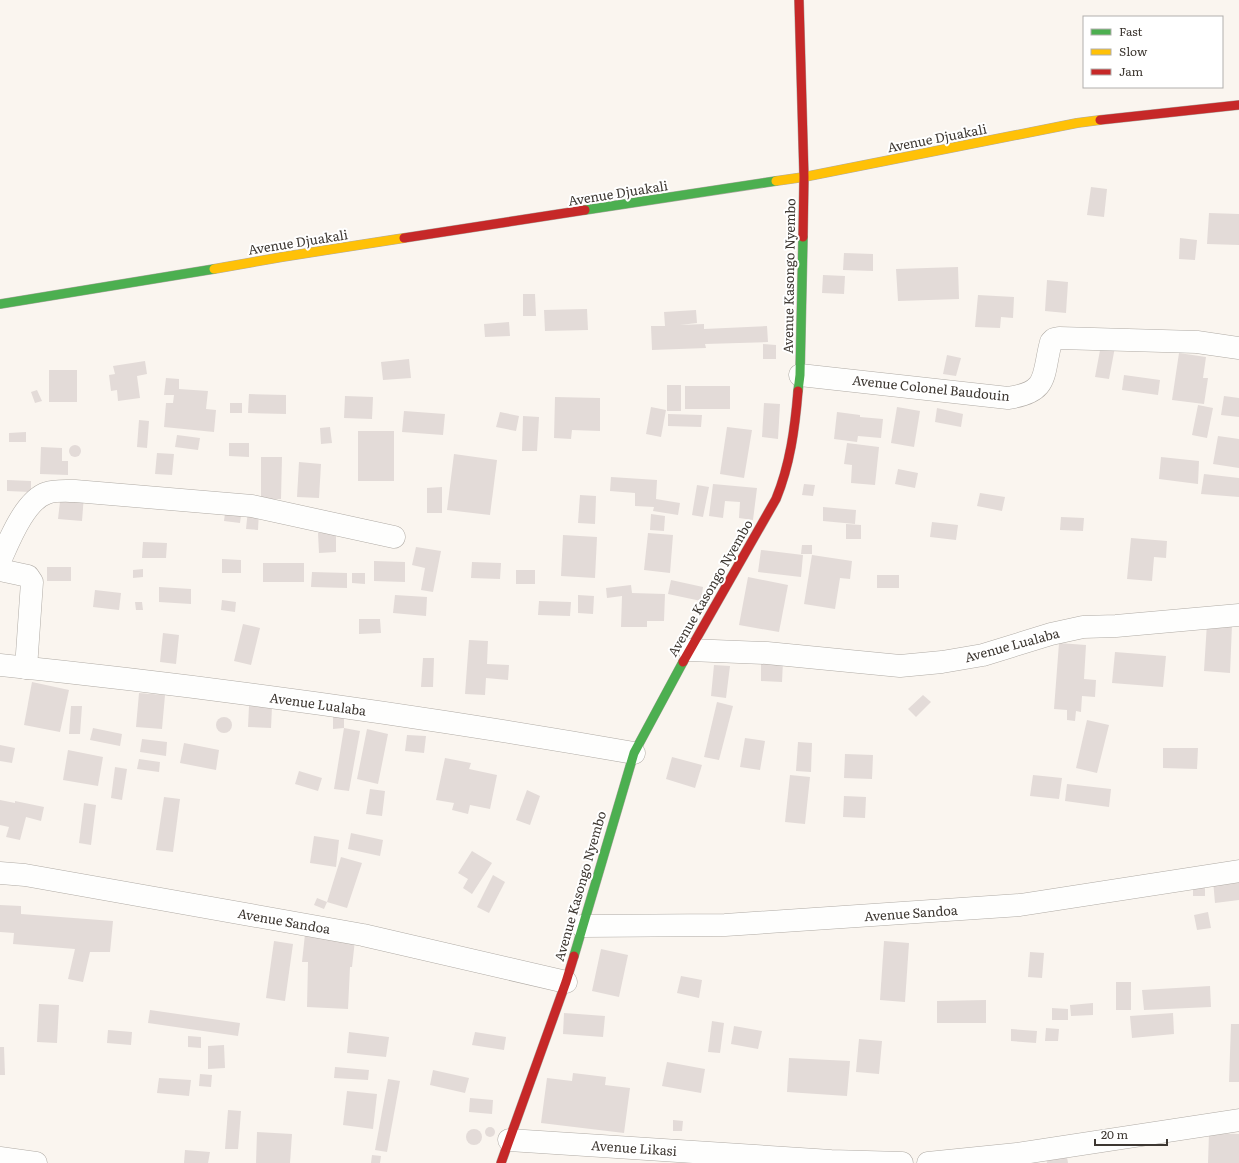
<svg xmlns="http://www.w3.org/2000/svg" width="1239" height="1163" viewBox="0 0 1239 1163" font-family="Literata,serif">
<rect width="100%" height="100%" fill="#faf5ef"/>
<g fill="#e3dbd8">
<path d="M1091 187 1107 189 1104 217 1087 215Z"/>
<path d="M1209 213 1239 214V245L1207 244Z"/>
<path d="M1180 238 1197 240 1195 260 1179 259Z"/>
<path d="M844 253 873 254V271L843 270Z"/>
<path d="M958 267 959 299 898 301 896 269Z"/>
<path d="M823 275 845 276 844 294 822 293Z"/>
<path d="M1047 280 1068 282 1066 313 1045 311Z"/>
<path d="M523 294H535L536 316H523Z"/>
<path d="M978 295 1014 297 1013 318 1001 317 1000 328 975 327Z"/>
<path d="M587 309 588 330 545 331 544 310Z"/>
<path d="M696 310 697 323 680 325 704 324V329L767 326 768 342 705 344 706 348 652 350 651 326H665L664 312Z"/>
<path d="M509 322 510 336 485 337 484 324Z"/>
<path d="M763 344 776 345V359H763Z"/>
<path d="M1101 345 1115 347 1109 379 1095 377Z"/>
<path d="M1179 353 1206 357 1203 378H1208L1204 404 1172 400Z"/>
<path d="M947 355 961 358 956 376 943 374Z"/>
<path d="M409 359 411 378 383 380 381 362Z"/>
<path d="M145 361 147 374 137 376 140 398 118 401 117 390 111 391 109 375 115 374 113 366Z"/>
<rect x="49" y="370" width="28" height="32"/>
<path d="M1124 375 1160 380 1158 395 1122 390Z"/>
<path d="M166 378 179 379V389L208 391 206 409 216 410 214 432 164 427 166 403H173L174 395H164Z"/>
<rect x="667" y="385" width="14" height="26"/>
<rect x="685" y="386" width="45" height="23"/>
<path d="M37 390 42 401 35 403 31 392Z"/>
<path d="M249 394 286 395V414L248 413Z"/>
<path d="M345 396 373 397 372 419 344 418Z"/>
<path d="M1224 396 1239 398V417L1221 415Z"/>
<path d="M555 397 600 398V431L572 430 571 439 554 438Z"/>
<rect x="230" y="403" width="12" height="10"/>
<path d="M764 403 780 404 778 439 762 437Z"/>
<path d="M1198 405 1213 408 1207 438 1192 435Z"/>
<path d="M651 407 666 410 661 437 646 434Z"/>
<path d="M897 407 920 411 914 447 891 443Z"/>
<path d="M937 408 963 414 961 427 935 422Z"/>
<path d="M404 411 445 414 443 435 402 432Z"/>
<path d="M500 412 519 416 516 431 496 427Z"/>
<path d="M837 412 860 415V417L883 419 881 438 858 436 857 442 834 439Z"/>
<path d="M668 414 702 415 701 427 668 426Z"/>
<path d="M523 416 539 417 537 451H522Z"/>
<path d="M139 420 149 421 147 448 137 447Z"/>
<path d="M330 427 332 443 321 444 320 428Z"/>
<path d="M727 427 752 430 744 478 720 474Z"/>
<rect x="358" y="431" width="36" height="50"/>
<path d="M26 432V442H9V433Z"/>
<path d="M177 435 200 438 198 450 175 447Z"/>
<path d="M1218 436 1239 439V468L1213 464Z"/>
<path d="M229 443H249V457L229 456Z"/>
<path d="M847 443 879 447 875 485 851 483 852 465 844 464Z"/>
<circle cx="75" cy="451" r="6"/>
<path d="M41 447 62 448V461H68V475L40 474Z"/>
<path d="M157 453 174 454 172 475 155 474Z"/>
<path d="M454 454 497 460 490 515 447 510Z"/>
<path d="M261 457H282L281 499H261Z"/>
<path d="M1161 457 1199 461 1198 484 1159 479Z"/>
<path d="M299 462 321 464 319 498 297 497Z"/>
<path d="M898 469 918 473 915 488 895 484Z"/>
<path d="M1204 474 1239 478V497L1201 494Z"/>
<path d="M611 477 657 480 656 499 680 503 678 515 653 511 654 507 635 506V493L610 491Z"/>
<path d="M7 480 31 481V492L7 491Z"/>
<path d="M713 484 757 488 753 520 739 518 740 502 725 501 723 518 709 516Z"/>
<path d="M804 484 815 485 813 496 802 495Z"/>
<path d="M697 485 709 487 703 517 692 515Z"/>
<path d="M442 487V513H427V488Z"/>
<path d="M61 493 84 495 82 521 58 519Z"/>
<path d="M980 493 1005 497 1002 511 977 506Z"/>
<path d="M580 495 596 496 595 524 578 523Z"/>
<path d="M226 506 242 508 240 523 224 521Z"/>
<path d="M823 507 856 510 855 524 823 521Z"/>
<path d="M248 510 259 511 258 530 246 529Z"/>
<path d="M651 514 665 516 664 531 650 530Z"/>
<path d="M1061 517 1084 518 1083 531 1060 530Z"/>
<path d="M932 522 958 525 956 540 930 537Z"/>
<path d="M846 524 861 525V539H846Z"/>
<path d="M336 532V552L319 553 318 533Z"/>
<path d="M648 533 673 535 670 573 644 570Z"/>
<path d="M563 535 597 537 595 578 561 576Z"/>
<path d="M1131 538 1167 541 1166 558 1154 557 1152 581 1127 579Z"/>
<path d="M143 542 167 543 166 558H142Z"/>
<path d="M802 545H812V554H801Z"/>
<path d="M416 547 441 551 433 592 421 590 425 568 412 565Z"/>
<path d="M761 550 803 555 801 577 758 572Z"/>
<path d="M812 555 852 561 850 579 840 578 835 609 804 604Z"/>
<path d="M222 559 241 560V573H222Z"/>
<path d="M374 561 405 562V582L374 581Z"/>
<path d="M472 562 501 563 500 579 471 578Z"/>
<rect x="263" y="563" width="41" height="19"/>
<rect x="47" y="567" width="24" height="14"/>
<path d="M143 569V577L133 578V570Z"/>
<rect x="516" y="570" width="19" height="14"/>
<path d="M312 572 347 573V588L311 587Z"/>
<path d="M352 573H365V584L352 583Z"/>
<rect x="877" y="575" width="22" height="13"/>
<path d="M748 577 788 585 779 632 739 625Z"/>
<path d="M671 580 703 587 701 601 668 594Z"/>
<path d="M631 585 632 593 665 594 664 621H647V627H621L622 596 607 598 606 588Z"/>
<path d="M159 587 191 589V604L159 602Z"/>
<path d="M95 590 121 593 119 610 93 607Z"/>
<path d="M395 595 427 597 426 616 393 613Z"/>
<path d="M578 595 594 596 593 614 578 613Z"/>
<path d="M222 600 236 602 235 612 221 610Z"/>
<path d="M539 601 571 602 570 616 538 615Z"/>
<path d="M135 602H142L143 610H136Z"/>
<path d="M359 619H380L381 633 359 634Z"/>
<path d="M1207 623 1232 625 1230 673 1204 671Z"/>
<path d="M243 624 260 628 251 665 234 661Z"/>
<path d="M163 633 179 635 176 664 160 662Z"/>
<path d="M469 640 488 641 487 664 509 665 508 680 486 678 485 695 465 694Z"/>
<path d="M1059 643 1086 645 1084 679 1096 680 1095 697 1082 696 1081 712 1076 711 1075 721 1067 720V710L1054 709Z"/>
<path d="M1115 652 1166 656 1163 687 1112 683Z"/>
<path d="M423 658H434L433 687H421Z"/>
<path d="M761 661H783L782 682 761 681Z"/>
<path d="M714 665 730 666 726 698 711 696Z"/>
<path d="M32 682 69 690 60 732 24 725Z"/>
<path d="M139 693 165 695 162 729 136 727Z"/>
<path d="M923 695 931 702 916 717 908 709Z"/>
<path d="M717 702 733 706 719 760 704 757Z"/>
<path d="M71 706H82L80 734H69Z"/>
<path d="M249 706 272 707 271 728 248 727Z"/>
<path d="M333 716H344V728L360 731 349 791 334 789 344 728 333 729Z"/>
<circle cx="224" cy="725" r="8"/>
<path d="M1087 720 1109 725 1097 773 1076 768Z"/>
<path d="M93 728 122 734 120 746 90 740Z"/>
<path d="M367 729 388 734 378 784 357 779Z"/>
<path d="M407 735 426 736 424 753 405 751Z"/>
<path d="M745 738 765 741 760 770 740 767Z"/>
<path d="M142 739 167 742 166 756 140 752Z"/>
<path d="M798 742 812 743 811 772 796 771Z"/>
<path d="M184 743 219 750 216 770 180 763Z"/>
<path d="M0 745 15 748 12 763 0 761Z"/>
<path d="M1163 748H1198L1197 769 1163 768Z"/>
<path d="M68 750 103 757 98 786 63 780Z"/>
<path d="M845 754 873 755 872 779 844 778Z"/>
<path d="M672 757 702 765 695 788 666 779Z"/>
<path d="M445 758 471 763 469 769 497 775 490 809 470 805 468 814 452 810 454 803 436 800Z"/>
<path d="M139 759 160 762 159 772 137 769Z"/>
<path d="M115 767 127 769 122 800 111 798Z"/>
<path d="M299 771 322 778 318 791 295 784Z"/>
<path d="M790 775 810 777 805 824 785 822Z"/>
<path d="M1033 775 1062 778 1059 799 1030 796Z"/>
<path d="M1067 784 1111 789 1109 807 1065 801Z"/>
<path d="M370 789 385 791 382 816 366 814Z"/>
<path d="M527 790 540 796 530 825 516 820Z"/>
<path d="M844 796 866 797 865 818 843 817Z"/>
<path d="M164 797 180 799 173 852 156 850Z"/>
<path d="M0 800 15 803V801L44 807 41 821 26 817 20 840 6 837 9 827 0 825Z"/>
<path d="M84 803 96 805 91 845 79 843Z"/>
<path d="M351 833 383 840 380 856 348 849Z"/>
<path d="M314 836 339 840 336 867 310 863Z"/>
<path d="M472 851 492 863 472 894 463 888 468 879 458 873Z"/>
<path d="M341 857 362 863 347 908 327 902 324 909 314 905 317 898 327 902Z"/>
<path d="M493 875 505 882 489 913 477 907Z"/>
<path d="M1239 877V900L1215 903 1213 880Z"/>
<rect x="1193" y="883" width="12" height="13"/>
<path d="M0 905 21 906V914L113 921 110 952H90L83 982 68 979 75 949 13 944 14 933 0 932Z"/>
<path d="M1208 912 1211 928 1197 930 1194 915Z"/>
<path d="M305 934 355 940 352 967H350L348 1009 307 1007 308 962H302Z"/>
<path d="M274 941 293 944 285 1001 266 998Z"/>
<path d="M884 941 909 943 905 1002 880 1000Z"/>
<path d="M601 949 628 955 619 997 592 991Z"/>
<path d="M1030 952 1044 953 1042 978 1028 977Z"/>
<path d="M681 976 702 980 699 998 677 993Z"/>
<rect x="1116" y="982" width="15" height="28"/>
<path d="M1210 986 1211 1007 1144 1010 1142 990Z"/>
<path d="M986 1000V1023H937V1001Z"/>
<path d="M1093 1003V1015L1071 1016 1070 1005Z"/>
<path d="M39 1004 59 1005 57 1043 37 1042Z"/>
<path d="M1052 1008 1068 1009V1020H1052Z"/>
<path d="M150 1010 240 1023 238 1036 148 1023Z"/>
<path d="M564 1013 605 1016 603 1037 563 1034Z"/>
<path d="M1173 1013 1174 1034 1132 1038 1130 1016Z"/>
<path d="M712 1021 724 1023 720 1053 708 1052Z"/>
<path d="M1231 1024H1239V1082H1229Z"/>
<path d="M734 1026 762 1031 758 1049 731 1044Z"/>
<path d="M1046 1028 1059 1029 1058 1041H1045Z"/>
<path d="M1011 1029 1037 1031 1036 1043 1011 1041Z"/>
<path d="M108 1030 132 1032 131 1045 107 1043Z"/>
<path d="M349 1032 389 1037 386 1057 347 1053Z"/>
<path d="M475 1032 506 1037 504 1050 472 1045Z"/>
<path d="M188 1036 201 1037V1048L188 1047Z"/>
<path d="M859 1039 882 1041 879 1074 856 1072Z"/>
<path d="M224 1045 225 1068 208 1069V1046Z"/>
<path d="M0 1047H4L5 1075H0Z"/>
<path d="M789 1058 850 1061 847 1096 787 1092Z"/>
<path d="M667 1062 705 1069 701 1093 662 1086Z"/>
<path d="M335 1067 369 1070 368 1080 334 1078Z"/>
<path d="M433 1070 469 1078 465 1093 430 1085Z"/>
<path d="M573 1073 606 1077 605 1085 630 1088 624 1133 541 1123 547 1078 572 1081Z"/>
<path d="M200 1074 212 1075 211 1087 199 1086Z"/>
<path d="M159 1078 191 1080 189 1096 157 1093Z"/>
<path d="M388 1079 400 1081 387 1152 375 1150Z"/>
<path d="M347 1091 377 1094 373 1129 343 1125Z"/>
<path d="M470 1098 493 1100 492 1114 469 1112Z"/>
<path d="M228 1110 241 1111 238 1149H225Z"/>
<path d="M673 1120 683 1121 682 1131H673Z"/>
<circle cx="490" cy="1132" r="5"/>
<circle cx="474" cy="1137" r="8"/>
<path d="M257 1132 292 1134 290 1163H256Z"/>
<path d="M1209 1133 1239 1134V1163H1208Z"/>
<path d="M185 1150 210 1152 208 1163H184Z"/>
<path d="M1066 1151 1068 1163H1047L1045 1155Z"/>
<path d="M372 1155 381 1156 380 1163H371Z"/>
</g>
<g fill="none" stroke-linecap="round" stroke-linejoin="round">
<g stroke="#b0aba5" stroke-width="23">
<g id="street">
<path d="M800 375 1008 398C1050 392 1042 375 1051 342L1054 339 1059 338 1197 342 1239 348"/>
<path d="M0 561C9 541 25 500 47 493 55 490 67 491 75 491L252 506 394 537"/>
<path d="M0 570 28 576 32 582 26 668"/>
<path d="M689 650 767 653 900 666 942 662 983 655 1051 634 1083 627 1116 626 1239 615"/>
<path d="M0 665C212 687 424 716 634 753"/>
<path d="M0 873 25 875 363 935 566 982"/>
<path d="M582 926 725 925 1020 905 1239 871"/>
<path d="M509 1140 831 1161 902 1163"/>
<path d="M0 1158 36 1163"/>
<path d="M928 1163 1017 1154 1239 1120"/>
</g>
</g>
<g stroke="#b0aba5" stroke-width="10">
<g id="fast">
<path d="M585 210 776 181"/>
<path d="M0 304 214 269"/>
<path d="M798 391 800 375 803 237"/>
<path d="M574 956 634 753 683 662"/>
</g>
</g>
<g stroke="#b0aba5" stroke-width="10">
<g id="slow">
<path d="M776 181 804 177 1077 123 1100 120"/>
<path d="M214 269 282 257 404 238"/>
</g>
</g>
<g stroke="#b0aba5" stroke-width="10">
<g id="jam">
<path d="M799 0 804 177 803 237"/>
<path d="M1100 120 1239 105"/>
<path d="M404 238 585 210"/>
<path d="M683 662 776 499C790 465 795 428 798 391"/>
<path d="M501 1163 566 982 574 956"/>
</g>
</g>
<use href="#street" stroke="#fefefd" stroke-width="22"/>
<use href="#fast" stroke="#4caf50" stroke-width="9"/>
<use href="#slow" stroke="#ffc107" stroke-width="9"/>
<use href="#jam" stroke="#c62828" stroke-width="9"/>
</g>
<g text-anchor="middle" stroke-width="4" stroke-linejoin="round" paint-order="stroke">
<g font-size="13" fill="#3d3731" stroke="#fff">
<text transform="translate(937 138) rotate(-11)" y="5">Avenue Djuakali</text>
<text transform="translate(618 193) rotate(-9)" y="5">Avenue Djuakali</text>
<text transform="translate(298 242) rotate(-9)" y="5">Avenue Djuakali</text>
<text transform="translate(789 276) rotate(-89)" y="5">Avenue Kasongo Nyembo</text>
<text transform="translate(931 388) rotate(6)" y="5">Avenue Colonel Baudouin</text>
<text transform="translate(710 588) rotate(-60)" y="5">Avenue Kasongo Nyembo</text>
<text transform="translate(1012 645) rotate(-15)" y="5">Avenue Lualaba</text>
<text transform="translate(318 704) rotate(8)" y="5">Avenue Lualaba</text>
<text transform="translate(580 886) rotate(-74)" y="5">Avenue Kasongo Nyembo</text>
<text transform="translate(911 913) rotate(-4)" y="5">Avenue Sandoa</text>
<text transform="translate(284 921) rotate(10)" y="5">Avenue Sandoa</text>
<text transform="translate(634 1148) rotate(4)" y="5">Avenue Likasi</text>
</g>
</g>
<rect x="1083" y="16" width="140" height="72" fill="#ffffff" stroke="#b1afad"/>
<rect x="1091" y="29" width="20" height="6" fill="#4caf50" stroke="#b1afad"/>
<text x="1119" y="36" font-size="12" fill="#3d3731">Fast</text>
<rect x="1091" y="49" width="20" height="6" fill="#ffc107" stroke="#b1afad"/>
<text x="1119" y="56" font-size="12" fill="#3d3731">Slow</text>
<rect x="1091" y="69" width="20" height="6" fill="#c62828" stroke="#b1afad"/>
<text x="1119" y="76" font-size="12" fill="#3d3731">Jam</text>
<path d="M1095 1139v6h72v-6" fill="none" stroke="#3d3731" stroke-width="2"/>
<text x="1101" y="1139" font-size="12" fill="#3d3731" stroke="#ffffff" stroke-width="3" paint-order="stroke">20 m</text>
</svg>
